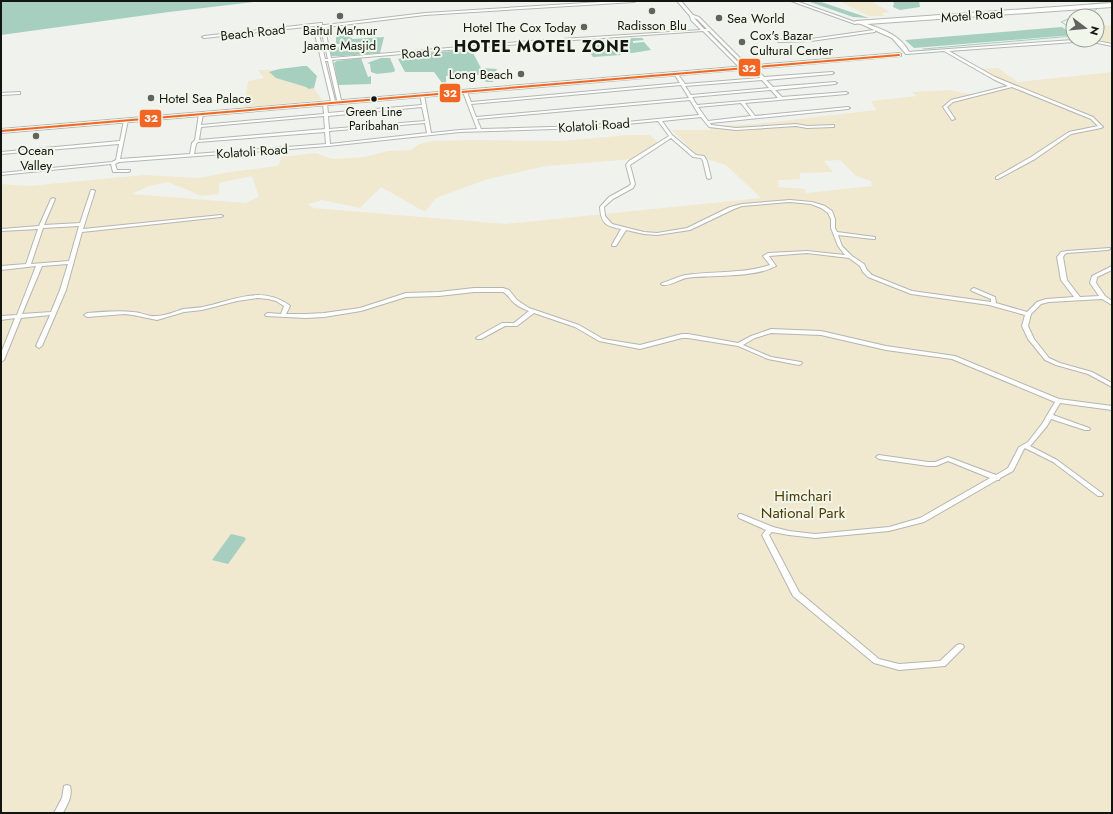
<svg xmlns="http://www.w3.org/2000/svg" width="1113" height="814" font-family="Jost,sans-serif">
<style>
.green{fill:#f1e8d0;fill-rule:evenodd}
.water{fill:#a6cfc0}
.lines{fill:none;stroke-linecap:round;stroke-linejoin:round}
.stream{stroke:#a6cfc0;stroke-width:1}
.minor-casing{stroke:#b4b6b2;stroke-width:2}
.highway-casing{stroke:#b4b6b2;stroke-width:2}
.minor{fill:#fdfdfc;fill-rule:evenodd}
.highway{fill:#fdfdfc;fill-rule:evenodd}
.bus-1-casing{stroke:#f0f6ea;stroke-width:4}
.bus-1{stroke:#f26522;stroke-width:2}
.poi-dot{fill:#60635e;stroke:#f0f6ea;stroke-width:1.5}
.bus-dot{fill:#131511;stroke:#f0f6ea;stroke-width:1.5}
.labels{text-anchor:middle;stroke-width:4;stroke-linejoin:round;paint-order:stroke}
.far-bus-label{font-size:12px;fill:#131511;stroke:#f0f6ea}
.far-street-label{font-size:13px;fill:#131511;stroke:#f0f6ea}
.far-poi-label{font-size:13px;fill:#131511;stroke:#f0f6ea;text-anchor:start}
.park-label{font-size:15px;fill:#503a00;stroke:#f0f6ea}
.far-district-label{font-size:16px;font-weight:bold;letter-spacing:1px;fill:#131511;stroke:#f0f6ea}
.line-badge{stroke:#f0f6ea;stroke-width:1.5}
.badge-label{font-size:11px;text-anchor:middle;font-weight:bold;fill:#fff}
</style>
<rect width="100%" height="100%" fill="#f0f3ed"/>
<path class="green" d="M839 1H871L890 12 882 13 885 16H869Z
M1112 25V43L1106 42 1097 37V26Z
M998 68 1018 82 1112 72V813H1V184L28 186 144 175 198 178 230 172 278 166 282 157 315 153 333 159 365 157 388 151 411 150 419 144 433 141 474 140 560 141 629 135H650L659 144 634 159 546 166 488 179 436 198 425 212 381 187 360 208 322 200 308 204 313 208 506 224 761 198 726 165 698 156 672 130H710V126L756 124 876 110 871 101 917 96 912 92 949 90 975 95 1017 87 978 69ZM840 160 856 176 871 181 872 186 806 193 805 189 779 187 778 180 800 179V173L833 172 824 161ZM252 176 259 197 245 203 132 194 149 186 168 182 202 196 219 194V183Z
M258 70H272L269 72 291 83 314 88 322 100 244 107 248 81 264 78Z"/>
<path class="water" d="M1 1H263L169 12 1 35Z
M807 1H818L869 18 853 17Z
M892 1H919L920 7 900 10 893 7 894 3Z
M1062 27 1073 35 914 48 905 40Z
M343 33 353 39 384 37 380 53 342 56H331V48L342 47V44H336V35Z
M631 38H642L644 40 633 41V43L644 42 651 50 632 53 623 52 624 50 621 43 630 41Z
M599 41H609L621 55 593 57 586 47Z
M466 50 472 51 481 68 497 69 495 73 491 74 488 80H491L494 82H486L480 75C473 74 458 73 453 76L452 75 446 76V83H442L434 72H405L398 59 413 54Z
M361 58 368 77 371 76V84L338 85 334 63 337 61Z
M381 58H390L395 70 394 72 377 74 371 72 370 64 367 63Z
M302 66H307L317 76 314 88 309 89 306 87 276 78 269 72C278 68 292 68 302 66Z
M231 534 244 537 246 539 228 564 212 560Z"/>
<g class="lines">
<path class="stream" d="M1078 16 1093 12 1097 9 1089 4 1112 2
M1073 17 1061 22 1073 29
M923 49 1073 36"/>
<defs>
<path id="minor" d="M618 1H636L634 2 425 15 326 27 325 29 331 58 531 41 701 30 691 20 690 16 677 1H681L693 15 699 17 748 66 745 67 709 31H707L741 65V67H739L703 31 531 43 332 60 341 100 339 101 337 100 328 61H325L335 101 333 102 331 101 314 30 315 26 204 38 202 37 204 36 321 23H322V25H325L425 13ZM694 18 697 19 707 29H704ZM319 26 323 27 321 29 328 59H325L318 30Z
M791 1H796L858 23 855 24Z
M874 30H875V32L811 41 779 42 777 41 779 40 811 39Z
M1073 40H1093L1112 44V46L1088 41 949 51 995 77 1093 117 1103 127 1101 128 1071 134 1035 159 998 179H996V177L1031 157 1069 132 1098 126 1091 119 1012 87 953 102 947 107 955 119 952 120 943 107 951 100 1008 86 993 79 944 51 907 54 905 53 907 52Z
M752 66H754L764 77 832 72 834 73 832 74 766 80 773 87 835 82 837 83 835 84 775 90 782 97 846 92 848 93 846 94 745 103 755 116 848 107 850 108 848 109 710 123 711 125 736 128 796 124 807 126 834 125V127H833L807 128 796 126 736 130 709 127 701 117 662 121 672 135 696 155 704 156 707 161 711 178 709 179 707 178 703 161 701 158 693 157 671 138 630 165 635 184 633 188 613 199 604 207 605 216 612 224 644 232 657 233 687 228 730 207 742 204 790 200 812 202 825 206 832 211 835 219V228L837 232 875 237V239H873L838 235 842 246 852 256 864 264 867 270 872 275 912 291 991 302V299L972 291 971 290 972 289 974 288 995 297 996 303 1027 312 1037 302 1046 299 1074 297 1061 280 1057 257 1061 252 1067 251 1110 248V249L1108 250 1067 253 1065 254 1063 257 1067 280 1080 297 1099 296 1090 283 1092 276 1112 266V270L1097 277 1096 283 1105 296 1112 301V305L1102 299 1049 302 1041 304 1031 314 1028 326 1034 339 1049 358 1060 363 1092 372 1112 383V387L1088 374 1056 365 1045 360 1028 339 1022 326 1025 315 989 305 911 294 868 277 863 272 860 266 849 258 807 253 769 256 776 266C756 278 710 275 686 278 678 280 671 286 662 285L661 284 662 283C670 281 678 276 686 275 714 271 743 274 770 265L763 256 768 253 807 251 845 255 838 246 831 228V219L828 213 821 208 811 204 790 202 742 206 734 209 690 230 657 235 644 234 626 230 616 246H612V245L621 229C606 226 601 224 600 207L609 197 629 186 631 184 626 165 629 161 669 136 658 121 585 128 460 132 328 146 119 162 115 164 117 170H130V171L128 172H113L111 164 1 175V173L112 162 116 160 119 144 1 154V152L120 141 124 120 126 119 128 120 120 159 190 154 192 143 195 140 199 114 201 113 203 114 201 125 324 114 323 104 325 103 327 104 328 113 422 105 420 95 422 94 424 95 431 133 460 130 477 129 463 92 464 91 467 92 471 102 680 83 674 74 676 73H677L685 84 760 78 752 68ZM762 80 769 88 691 95 685 86ZM681 85 689 98 476 117 471 104ZM771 90 778 98 697 105 692 97ZM690 100 699 115 585 126 481 129 477 119ZM741 103 751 116 708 121 698 107ZM422 107 425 121 329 129 328 116ZM324 116 325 129 199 140 201 127ZM425 123 427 133 330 144 329 131ZM325 132 326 144 194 154 196 144 198 142Z
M19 92H20V94L1 95V93Z
M91 190H93L95 191 83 229 221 215 223 216 221 217 82 232 66 290 42 346 39 348 36 346 50 315 21 318 4 360 1 362V353L15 318 1 320V316L17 315 36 266 1 270V266L26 264 38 229 1 231V229L39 226 51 199 53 198 55 199 44 225 80 223ZM79 226 69 261 31 264 43 228ZM68 264 60 290 51 312 22 314 42 266Z
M474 288H503L509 290 517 300 529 308 579 325 603 339 640 345 682 334H688L738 343 751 336 771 329 821 331 886 346 955 356 1059 399 1112 406V410L1060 403 1053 415 1089 428 1090 429 1089 430H1085L1051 419 1047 426 1032 444 1030 446 1057 460 1103 494 1102 496H1098L1053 462 1025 448 1024 449 1013 471 1000 478 999 480H997L924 522 889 531 815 538 789 535 772 532 769 535 799 592 879 659 899 664 940 661 957 645 960 644 963 645 964 647 945 666 899 670 874 663 793 596 762 535 766 530 739 518 738 516 739 514H741L773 527 789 531 815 534 889 527 920 518 990 478 948 461 936 466H928L879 459 876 457 877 456 879 455 928 462H935L948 457 996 475 1008 468 1019 447 1028 442 1042 424 1055 402 952 359 886 350 821 335 771 333 755 338 743 345 771 357 801 362 802 363 801 364 799 365 768 359 738 346 688 338H682L640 349 599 341 575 327 534 313 517 326H505L481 339H477L476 338 477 337 502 323H514L529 311C523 309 516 305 512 301 509 297 507 294 503 292H474L439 296 406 297 361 311 324 317 306 318 266 316 265 315 266 314 268 313 281 314 284 306 276 301 268 299 258 298 237 301 202 310 184 312 157 320 133 315 125 314 87 317 84 315 87 313C102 312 117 310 133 312 141 312 148 317 156 316 165 316 174 312 183 309 191 308 199 308 207 306 236 299 261 286 289 305L290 306 286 314H306L324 313 360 308 406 293 439 292Z
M67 785 70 786C73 796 67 805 63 813H54L62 798 64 786Z"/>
<path id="highway" d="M1112 3V7L867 24C884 30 900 35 909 52L906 54 892 38 861 24 853 23 856 21Z
M899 53 901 54V56L1 133V129Z"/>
</defs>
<use href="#minor" class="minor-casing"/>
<use href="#highway" class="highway-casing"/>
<use href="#minor" class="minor"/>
<use href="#highway" class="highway"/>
<defs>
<path id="bus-1" d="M1 131 899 55"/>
</defs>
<use href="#bus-1" class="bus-1-casing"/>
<use href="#bus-1" class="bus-1"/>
</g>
<g class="poi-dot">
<circle cx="652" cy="11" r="4"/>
<circle cx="340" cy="16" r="4"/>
<circle cx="719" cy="18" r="4"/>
<circle cx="584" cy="27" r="4"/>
<circle cx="742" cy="42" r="4"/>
<circle cx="521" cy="74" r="4"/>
<circle cx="151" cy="98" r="4"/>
<circle cx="36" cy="136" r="4"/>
</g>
<circle class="bus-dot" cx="374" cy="99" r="3.5"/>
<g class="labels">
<g class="far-bus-label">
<text x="374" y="116">Green Line<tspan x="374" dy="14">Paribahan</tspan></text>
</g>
<g class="far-street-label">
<text transform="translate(972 15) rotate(-4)" y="5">Motel Road</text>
<text transform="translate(253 32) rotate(-6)" y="5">Beach Road</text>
<text transform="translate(421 52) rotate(-5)" y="5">Road 2</text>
<text transform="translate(594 125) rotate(-4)" y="5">Kolatoli Road</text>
<text transform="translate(252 151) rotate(-4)" y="5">Kolatoli Road</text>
</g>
<g class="far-poi-label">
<text x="727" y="23">Sea World</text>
<text x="652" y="30" text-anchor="middle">Radisson Blu</text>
<text x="576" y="32" text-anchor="end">Hotel The Cox Today</text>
<text x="340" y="35" text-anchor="middle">Baitul Ma'mur<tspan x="340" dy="15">Jaame Masjid</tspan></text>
<text x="750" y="40">Cox's Bazar<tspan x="750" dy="15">Cultural Center</tspan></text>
<text x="513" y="79" text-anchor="end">Long Beach</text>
<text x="159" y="103">Hotel Sea Palace</text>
<text x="36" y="155" text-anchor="middle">Ocean<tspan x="36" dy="15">Valley</tspan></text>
</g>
<g class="park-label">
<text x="803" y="501">Himchari<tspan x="803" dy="17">National Park</tspan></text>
</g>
<g class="far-district-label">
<text x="542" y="52">HOTEL MOTEL ZONE</text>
</g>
</g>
<g class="line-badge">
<rect x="738" y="58" width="23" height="19" rx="4" fill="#f26522"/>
<rect x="439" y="83" width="22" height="20" rx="4" fill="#f26522"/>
<rect x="139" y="109" width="23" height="19" rx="4" fill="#f26522"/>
</g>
<g class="badge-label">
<text x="749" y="72">32</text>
<text x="450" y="97">32</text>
<text x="151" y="122">32</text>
</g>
<rect width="1113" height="814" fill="none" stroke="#131511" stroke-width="4"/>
<g transform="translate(1085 28) rotate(106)"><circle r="19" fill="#f0f6ea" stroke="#989c93"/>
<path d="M0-3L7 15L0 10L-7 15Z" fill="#60635e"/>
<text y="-6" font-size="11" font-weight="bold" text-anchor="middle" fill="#131511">N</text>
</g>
</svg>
